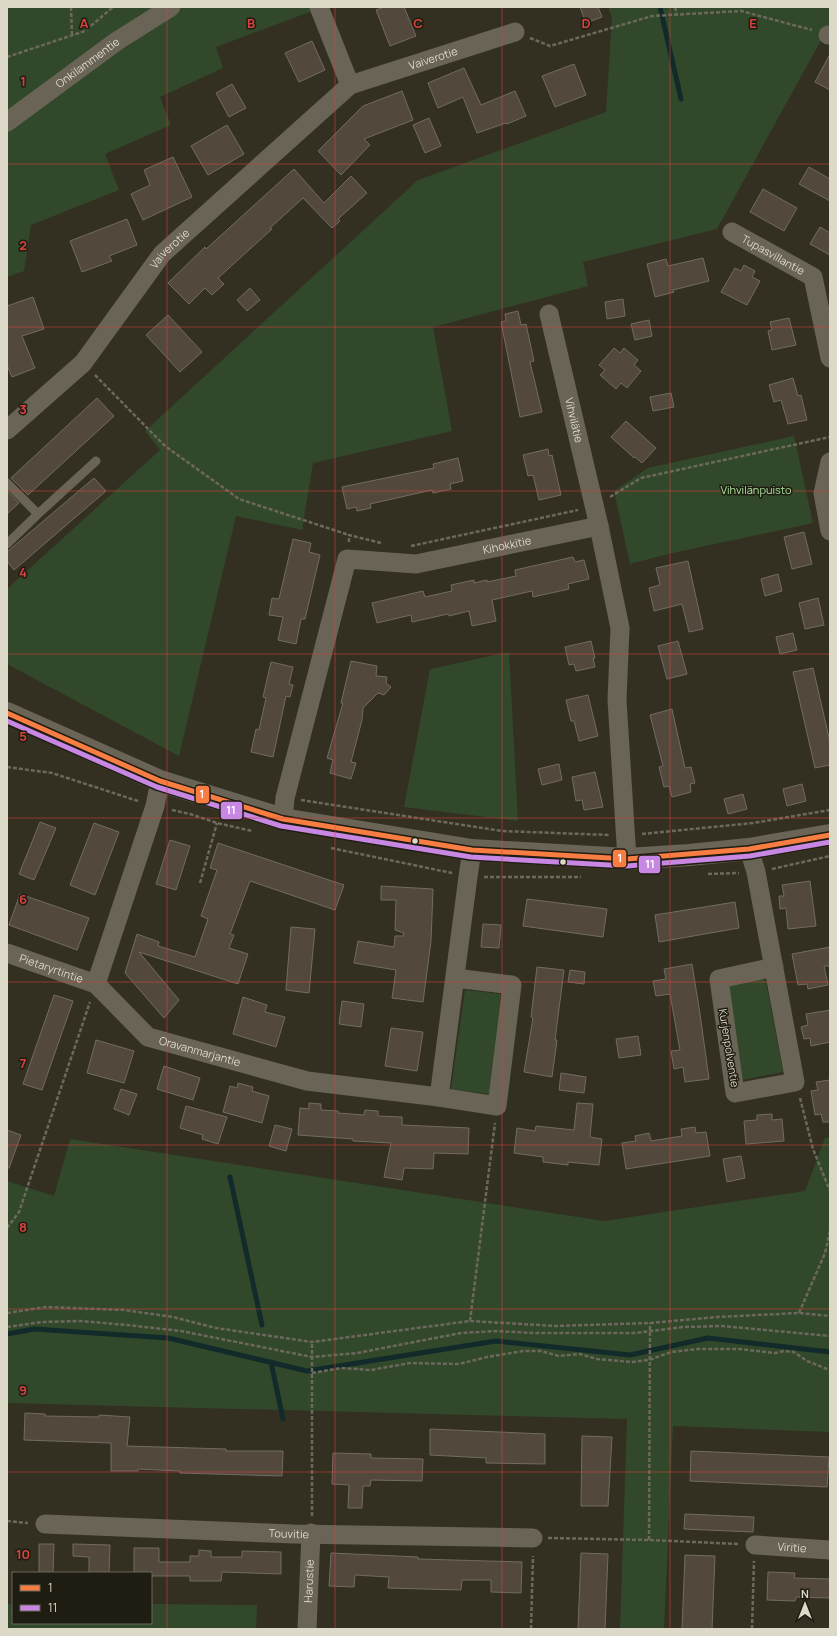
<svg xmlns="http://www.w3.org/2000/svg" width="837" height="1636" font-family="Manrope,sans-serif">
<style>
.green{fill:#31482a}
.lines{fill:none;stroke-linecap:round;stroke-linejoin:round}
.stream{stroke:#122b2a;stroke-width:5}
.building{fill:#53483c;stroke:#726b62}
.path{stroke:#6d685c;stroke-width:2.5;stroke-dasharray:4 2;stroke-linecap:butt}
.service{stroke:#696455;stroke-width:9}
.minor{stroke:#696455;stroke-width:19}
.tertiary{stroke:#696455;stroke-width:22}
.bus-1-casing{stroke:#1f1c11;stroke-width:8}
.bus-2-casing{stroke:#1f1c11;stroke-width:8}
.bus-1{stroke:#f77d43;stroke-width:5}
.bus-2{stroke:#c787e3;stroke-width:5}
.grid{fill:none;stroke:#d74340;stroke-width:1;stroke-opacity:0.55}
.bus-dot{fill:#dcd9c9;stroke:#1f1c11;stroke-width:1.5}
.labels{text-anchor:middle;stroke-width:3;stroke-linejoin:round;paint-order:stroke}
.street-label{font-size:11px;fill:#dcd9c9;stroke:#1f1c11}
.park-label{font-size:11px;fill:#ace7a0;stroke:#1f1c11}
.grid-label{font-size:13px;text-anchor:middle;font-weight:bold;fill:#d74340;stroke:#1f1c11;stroke-width:3;stroke-linejoin:round;paint-order:stroke}
.line-badge{stroke:#1f1c11;stroke-width:1.5}
.badge-label{font-size:11px;text-anchor:middle;font-weight:bold;fill:#fff}
</style>
<rect width="100%" height="100%" fill="#333022"/>
<path class="green" d="M7 7H323L216 47 223 68 160 97 171 125 105 154 119 190 31 225 24 271 7 277Z
M608 7H830V24L717 229 583 262 588 286 433 327 452 431 313 463 302 530 236 516 179 756 7 664V589L160 450 145 431 418 180 606 112 612 18Z
M794 436 813 523 668 554 630 564 614 491 648 468Z
M509 652 518 821 404 807 430 669Z
M765 978 783 1072 742 1080 728 985Z
M465 990 501 994 489 1094 451 1089Z
M830 1137V1432L673 1426 664 1629H620L627 1419 7 1403V1181L54 1196 70 1139 604 1221 805 1191 825 1138Z
M7 1604H13V1623H151V1604L257 1605 256 1629H7Z"/>
<g class="lines">
<path class="stream" d="M660 7 681 99
M230 1177 262 1325
M7 1334 34 1329 168 1338 307 1371 496 1341 630 1355 708 1338 830 1352
M271 1362 283 1419"/>
</g>
<path class="building" d="M384 7H404L416 36 390 46 376 10Z
M580 7H598L602 17 586 23Z
M312 41 325 70 299 82 285 53Z
M830 54V90L815 82Z
M574 64 586 95 555 107 542 76Z
M464 68 481 105 515 91 526 116 507 124 506 123 477 133 463 97 438 108 428 83Z
M232 84 246 108 229 117 216 93Z
M402 91 413 120 364 139 370 145 341 175 318 151 363 106Z
M429 118 441 146 425 153 413 125Z
M227 125 244 154 208 175 191 146Z
M173 157 192 197 143 220 131 194 150 185 144 170Z
M809 167 830 179V201L799 184Z
M294 169 324 203 351 176 367 193 338 219 340 221 332 228 303 198 270 228 272 229 218 278 224 284 212 295 205 288 189 304 168 283 205 247 206 249Z
M763 189 797 208 784 231 750 212Z
M127 219 137 245 109 256 112 261 82 272 70 241Z
M820 227 830 233V255L810 244Z
M703 258 709 281 673 290 674 292 655 297 647 264 666 259 668 266Z
M744 265 755 271 752 277 760 281 747 305 721 292 735 268 741 271Z
M250 288 260 300 247 311 237 300Z
M33 297 44 329 22 336 35 368 12 377 7 365V306Z
M623 299 625 316 607 319 605 302Z
M518 311 521 325 526 324 534 361 530 362 542 412 520 417 501 322 506 321 505 314Z
M168 315 202 352 180 372 146 335Z
M789 318 796 345 772 350 768 331 772 330 770 322Z
M649 320 652 336 635 340 631 324Z
M614 348 620 353 624 348 638 360 634 365 641 371 627 388 621 383 616 389 600 375 605 370 599 365Z
M793 378 798 396 801 395 807 420 788 424 781 400 774 402 769 385Z
M671 393 674 407 653 411 650 397Z
M97 398 114 416 28 495 11 478Z
M626 421 656 448 642 463 635 457 634 458 611 437Z
M548 449 549 456 552 455 561 495 539 500 533 475 528 476 523 455Z
M458 458 463 481 450 484 451 489 433 493 432 490 370 504 371 508 357 511 356 507 347 509 342 487 434 468 433 464Z
M94 478 106 491 14 570 7 561V552Z
M7 491 19 503 7 514Z
M804 532 812 564 792 569 784 537Z
M293 539 311 543 309 552 320 555 305 619H301L296 644 278 640 283 617 269 615 272 598 279 599Z
M573 557 575 562 584 560 589 579 568 584 569 589 533 597 532 591 492 600 496 621 472 626 469 611 449 616 448 614 412 622 411 615 377 623 372 603 423 591 425 597 452 591 451 585 474 580V583L487 580V582L516 576 515 570Z
M688 561 703 629 689 632 682 604 654 611 649 588 660 585 656 568Z
M778 574 782 591 765 596 761 579Z
M818 598 824 625 805 629 799 603Z
M793 633 797 650 780 654 776 637Z
M591 641 595 658H593L595 667 576 671 574 664 569 665 565 647Z
M678 641 687 674 667 679 658 646Z
M351 661 377 666 376 676 387 677 386 683 391 687 384 695 378 693 363 708 362 720 351 762 356 763 351 779 330 773 333 760 327 758 343 703H341Z
M271 662 293 667 289 684 293 685 290 697 286 696 273 757 251 752 256 729 259 730 266 698 263 697Z
M813 668 830 742V765L815 768 793 672Z
M588 695 598 736 579 741 574 721H571L566 700Z
M672 709 685 768 691 767 695 783 690 784 691 792 672 797 669 786 664 787 659 767 663 766 650 715Z
M559 764 562 780 542 785 538 769Z
M595 772 603 807 584 810 582 800 576 801 572 777Z
M802 784 806 801 787 806 783 789Z
M743 794 747 809 728 814 724 799Z
M40 822 56 828 34 880 19 874Z
M94 823 119 832 95 895 70 885Z
M170 840 190 846 176 890 156 884Z
M218 843 344 885 335 910 250 881 230 934 234 935 229 948 248 954 238 984 139 952 179 1000 164 1018 125 973 137 934 159 942 158 946 195 957 208 919 201 916 217 870 210 868Z
M810 881 816 926 788 929 786 908 780 909 779 896H784L782 885Z
M381 886 433 889 431 941 423 1002 392 998 396 970 354 963 358 941 394 947 395 936H403L404 933 395 930 396 900H381Z
M20 894 89 918 77 950 9 925Z
M527 899 607 909 603 937 523 926Z
M735 902 739 928 659 942 655 915Z
M483 924 501 925 499 948 481 947Z
M291 927 315 929 309 993 286 990Z
M830 947V966H824L828 985 808 989 807 984 798 985 792 954Z
M692 964 700 1014 709 1079 685 1082 683 1067 674 1069 671 1051 680 1050 670 994 656 996 653 981 666 979 664 969Z
M537 967 564 970 555 1040H557L552 1077 524 1072 533 1018 531 1017Z
M570 970 585 972 584 984 568 982Z
M54 995 73 1001 42 1090 23 1084Z
M243 997 267 1005 265 1012 285 1017 276 1047 233 1034Z
M342 1001 364 1004 361 1027 339 1024Z
M830 1010V1042L811 1046 810 1038 804 1039 801 1027 808 1025 806 1014Z
M391 1028 423 1032 417 1071 385 1066Z
M638 1036 641 1055 619 1058 616 1039Z
M96 1040 134 1051 124 1083 87 1073Z
M164 1066 200 1078 193 1100 157 1089Z
M561 1073 586 1077 584 1093 559 1090Z
M830 1080V1122H823L821 1114 815 1115 811 1091 818 1090 816 1082Z
M238 1083 253 1087 252 1091 269 1096 262 1123 223 1112 230 1086 237 1088Z
M121 1089 137 1094 129 1115 114 1109Z
M309 1103 321 1104V1110L338 1111V1113L364 1115 365 1110 378 1111V1116L402 1117V1125L469 1128 468 1154 434 1153 433 1169 404 1168 402 1180 384 1177 391 1143 353 1141V1139L298 1135 300 1108 309 1109Z
M577 1103 593 1104 590 1137 602 1139 599 1165 568 1162V1165L543 1162V1157L514 1153 517 1128 535 1131 536 1126 574 1130Z
M186 1106 227 1117 218 1144 202 1139 203 1135 180 1128Z
M772 1114V1120L782 1119 784 1141 746 1144 744 1121 757 1120V1115Z
M275 1125 292 1129 286 1151 269 1146Z
M695 1127 696 1133 706 1132 710 1156 626 1169 622 1143 636 1141 635 1136 649 1133 651 1141 682 1136 681 1129Z
M7 1130 21 1135 9 1168H7Z
M741 1156 745 1178 727 1182 723 1159Z
M25 1413 45 1414V1416L99 1417V1415L130 1417 127 1446 226 1449V1451H283L282 1476 180 1473V1471L138 1469V1471H111V1443L24 1440Z
M430 1429 545 1434V1464L486 1463V1458L430 1455Z
M582 1436 612 1437 608 1506H581Z
M691 1451 829 1457 827 1487 690 1481Z
M333 1453 371 1454V1458L423 1459 422 1481 371 1480 370 1486H363L362 1508H348L349 1485 332 1484Z
M685 1514 754 1517 753 1532 684 1529Z
M39 1544H54L53 1573H39Z
M73 1544 110 1545 109 1573H89V1557L73 1556Z
M134 1548H159V1562H190V1556H199V1550L211 1551V1557H242V1551L281 1552V1574L222 1572 221 1581H190V1576H151V1573H134Z
M331 1553 418 1557V1559L522 1562 521 1593 491 1592V1580H462L461 1590 388 1588 389 1577 355 1575 354 1587 329 1586Z
M581 1553 608 1554 605 1629H578Z
M685 1555 715 1556 712 1629H682Z
M768 1572 795 1573 794 1578 830 1579V1598L796 1597 795 1601 767 1600Z"/>
<g class="lines">
<path class="path" d="M71 7 72 35
M675 7 677 14
M530 38 550 46 652 16 741 11 812 30
M7 57 85 31 113 7
M95 375 165 446 239 499 349 535
M610 497 641 478 830 437
M349 542V535L381 543
M411 546 578 510
M7 767 52 773 138 801
M301 800 502 831 609 835
M172 810 190 814 217 823 252 831
M642 834 753 823 830 810
M331 848 452 873
M772 869 830 856
M708 874 739 873
M484 877H581
M200 883 217 823
M800 1098 813 1149 830 1191
M7 1228 19 1212 90 1002
M7 1313 46 1307 124 1310 173 1317 216 1328 312 1342 470 1321 556 1326 650 1323 717 1317 799 1313 830 1316
M799 1313 825 1253 830 1231
M470 1321 495 1123
M7 1327 42 1322 81 1321 127 1325 181 1331 312 1357 357 1353 461 1333 497 1331 534 1333H636L683 1327 722 1326 830 1336
M312 1373 341 1368 371 1370 410 1363 459 1364 487 1357 523 1351H541L559 1356 580 1354 597 1359 631 1362 649 1360 671 1352 698 1349H739L775 1353 784 1351 794 1352 807 1361 827 1369H830
M312 1516V1342
M7 1521 28 1523
M548 1538 649 1540 739 1544
M649 1540 650 1323
M531 1629 533 1556
M752 1629 754 1561"/>
<path class="service" d="M7 483 38 514 96 461
M7 544 38 514"/>
<g class="minor">
<path d="M319 7 350 85"/>
<path d="M828 35H830"/>
<path id="s1" d="M7 122 117 41 171 7"/>
<path id="s2" d="M732 232 813 277 830 358"/>
<path id="s3" d="M549 314 599 526 620 628 617 700 627 859"/>
<path id="s4" d="M7 430 83 363 162 254 350 85 515 32"/>
<path d="M830 462 823 493 830 531"/>
<path id="s5" d="M160 781 155 806 96 984 148 1037 307 1081 439 1097"/>
<path id="s6" d="M283 819 285 798 347 559 416 564 599 526"/>
<path d="M749 849 756 872 795 1082 735 1093 719 979 774 967"/>
<path id="s7" d="M7 953 96 984"/>
<path d="M455 978 512 985 497 1106 439 1097 468 877 472 850"/>
<path id="s8" d="M45 1524 294 1534 533 1538"/>
<path id="s9" d="M755 1545 830 1550"/>
<path id="s10" d="M307 1629 311 1533"/>
</g>
<path class="tertiary" d="M7 713 160 781 283 819 472 850 627 859 689 855 749 849 830 835"/>
<defs>
<path id="bus-1" d="M7 713 160 781 283 819 472 850 627 859 749 849 830 835"/>
<path id="bus-2" d="M7 721 157 787 281 826 471 857 627 866 750 856 830 842"/>
</defs>
<use href="#bus-1" class="bus-1-casing"/>
<use href="#bus-2" class="bus-2-casing"/>
<use href="#bus-1" class="bus-1"/>
<use href="#bus-2" class="bus-2"/>
</g>
<path class="grid" d="M167 7V1629M335 7V1629M502 7V1629M670 7V1629M7 164H830M7 327H830M7 491H830M7 654H830M7 818H830M7 982H830M7 1145H830M7 1309H830M7 1472H830"/>
<g class="bus-dot">
<circle cx="415" cy="841" r="3.5"/>
<circle cx="563" cy="862" r="3.5"/>
</g>
<g class="labels">
<g class="street-label">
<text dy="4" stroke="none"><textPath href="#s4" startOffset="576">Vaiverotie</textPath></text>
<text dy="4" stroke="none"><textPath href="#s1" startOffset="100">Onkilammentie</textPath></text>
<text dy="4" stroke="none"><textPath href="#s4" startOffset="245">Vaiverotie</textPath></text>
<text dy="4" stroke="none"><textPath href="#s2" startOffset="47">Tupasvillantie</textPath></text>
<text dy="4" stroke="none"><textPath href="#s3" startOffset="109">Vihvilätie</textPath></text>
<text dy="4" stroke="none"><textPath href="#s6" startOffset="430">Kihokkitie</textPath></text>
<text dy="4" stroke="none"><textPath href="#s7" startOffset="47">Pietaryrtintie</textPath></text>
<text transform="translate(729 1048) rotate(81)" y="4">Kurjenpolventie</text>
<text dy="4" stroke="none"><textPath href="#s5" startOffset="341">Oravanmarjantie</textPath></text>
<text dy="4" stroke="none"><textPath href="#s8" startOffset="244">Touvitie</textPath></text>
<text dy="4" stroke="none"><textPath href="#s9" startOffset="37">Viritie</textPath></text>
<text dy="4" stroke="none"><textPath href="#s10" startOffset="48">Harustie</textPath></text>
</g>
<g class="park-label">
<text x="756" y="494">Vihvilänpuisto</text>
</g>
</g>
<g class="grid-label">
<text x="84" y="28">A</text>
<text x="251" y="28">B</text>
<text x="418" y="28">C</text>
<text x="586" y="28">D</text>
<text x="753" y="28">E</text>
<text x="23" y="86">1</text>
<text x="23" y="250">2</text>
<text x="23" y="414">3</text>
<text x="23" y="577">4</text>
<text x="23" y="741">5</text>
<text x="23" y="904">6</text>
<text x="23" y="1068">7</text>
<text x="23" y="1232">8</text>
<text x="23" y="1395">9</text>
<text x="23" y="1559">10</text>
</g>
<g class="line-badge">
<rect x="195" y="785" width="15" height="19" rx="4" fill="#f77d43"/>
<rect x="220" y="801" width="23" height="19" rx="4" fill="#c787e3"/>
<rect x="612" y="849" width="15" height="19" rx="4" fill="#f77d43"/>
<rect x="638" y="855" width="23" height="19" rx="4" fill="#c787e3"/>
</g>
<g class="badge-label">
<text x="202" y="798">1</text>
<text x="231" y="814">11</text>
<text x="620" y="862">1</text>
<text x="650" y="868">11</text>
</g>
<rect width="837" height="1636" fill="none" stroke="#dcd9c9" stroke-width="16"/>
<rect x="12" y="1572" width="140" height="52" fill="#1f1c11" stroke="#6b685b"/>
<rect x="20" y="1585" width="20" height="6" fill="#f77d43" stroke="#6b685b"/>
<text x="48" y="1592" font-size="12" fill="#dcd9c9">1</text>
<rect x="20" y="1605" width="20" height="6" fill="#c787e3" stroke="#6b685b"/>
<text x="48" y="1612" font-size="12" fill="#dcd9c9">11</text>
<g transform="translate(805 1604)" stroke="#1f1c11" stroke-width="3" paint-order="stroke">
<path d="M0-3L7 15L0 10L-7 15Z" fill="#dcd9c9"/>
<text y="-6" font-size="11" font-weight="bold" text-anchor="middle" fill="#dcd9c9">N</text>
</g>
</svg>
